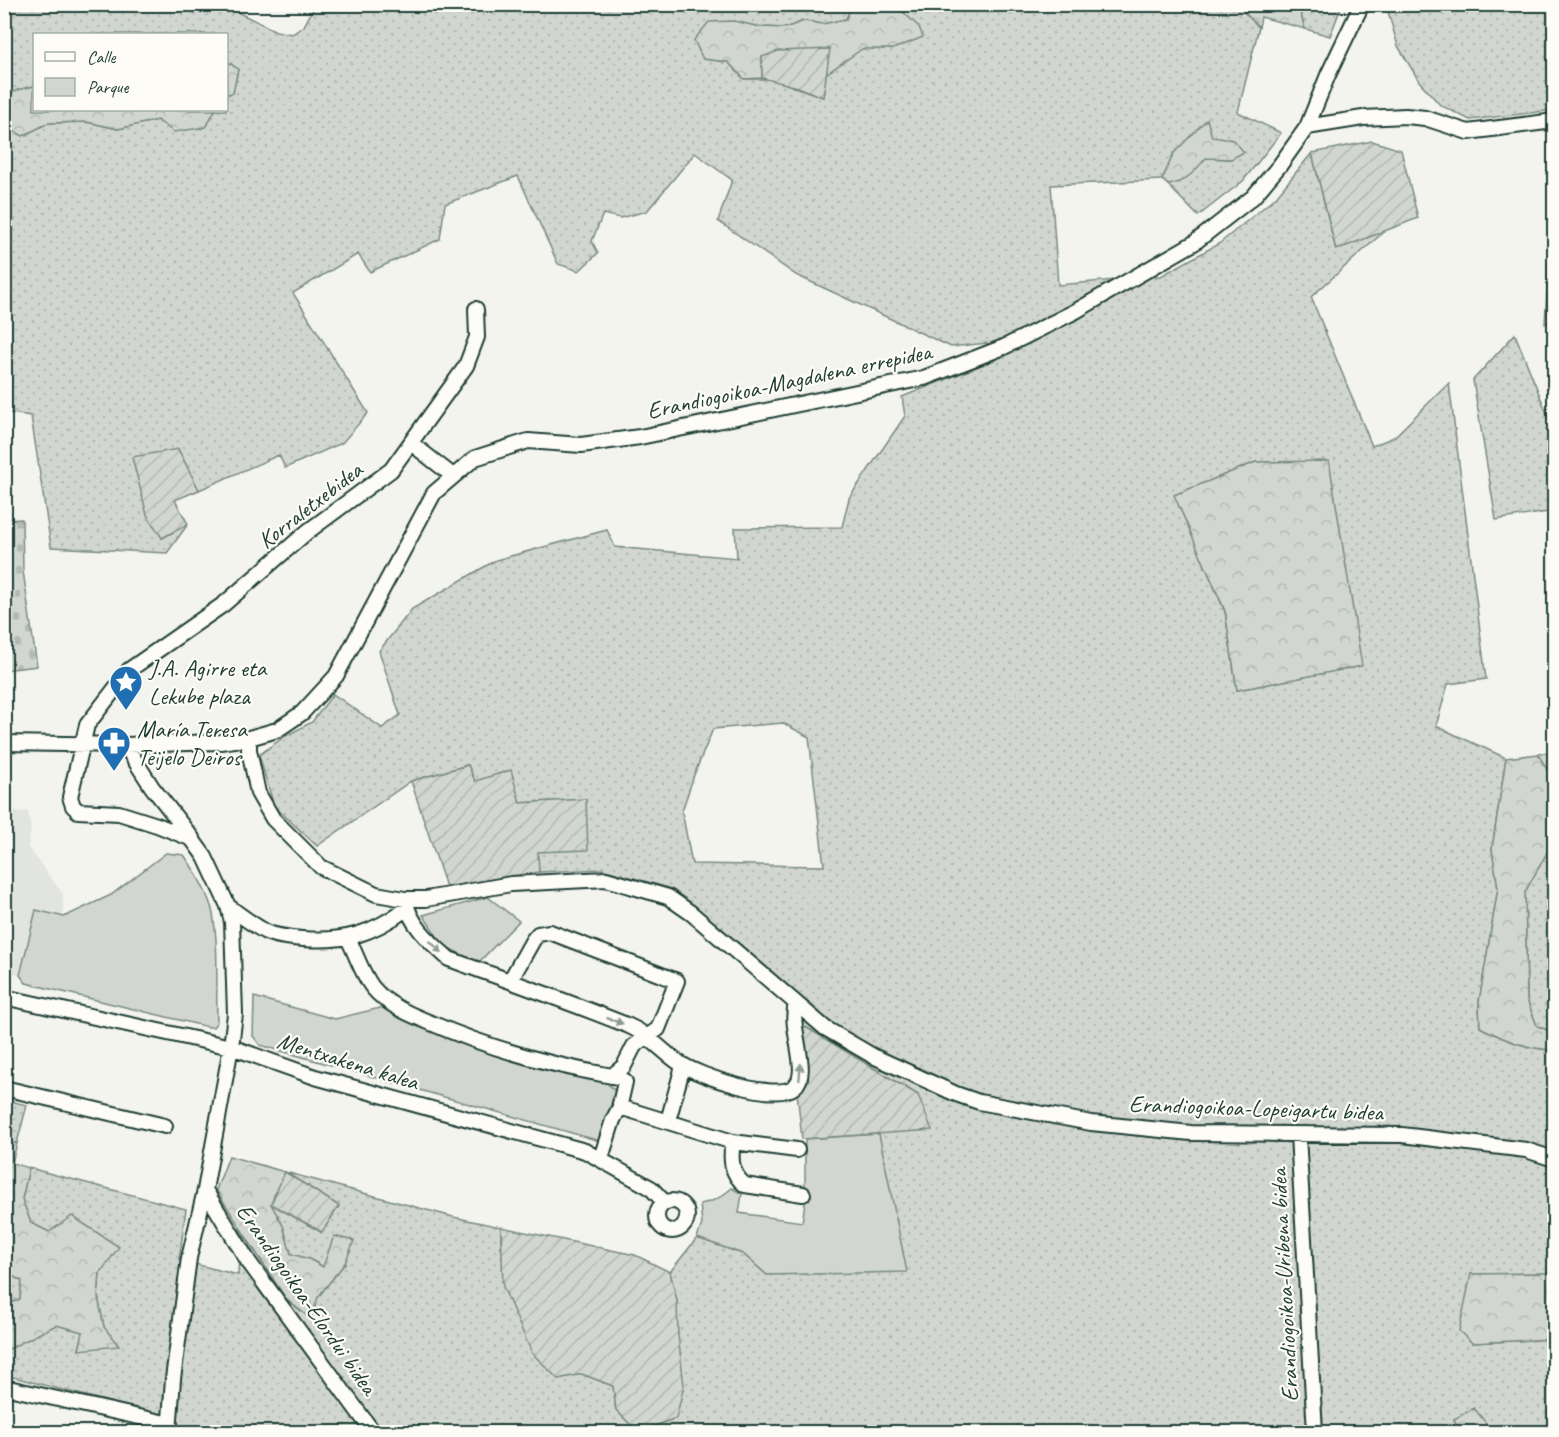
<svg xmlns="http://www.w3.org/2000/svg" width="1559" height="1437" font-family="Caveat,sans-serif">
<style>
.built{fill:#e2e5df}
.grass{fill:url(#grass-dots);stroke:#788a82;stroke-width:1.5;fill-rule:evenodd}
.forest{fill:url(#forest-crowns);stroke:#788a82;stroke-width:1.5}
.cemetery{fill:url(#cemetery-stones);stroke:#788a82;stroke-width:1.5}
.park{fill:#d1d6d1;stroke:#788a82;stroke-width:1.5}
.garden{fill:url(#garden-furrows);stroke:#788a82;stroke-width:1.5}
.lines{fill:none;stroke-linecap:round;stroke-linejoin:round}
.minor-casing{stroke:#1f3d34;stroke-width:18}
.minor{stroke:#fdfcf7;stroke-width:14}
.oneway{fill:#8e9c96}
.labels{text-anchor:middle;stroke-width:4.5;stroke-linejoin:round;paint-order:stroke}
.street-label{font-size:24px;fill:#1f3d34;stroke:#fdfcf7}
.poi-label{font-size:24px;fill:#1f3d34;stroke:#fdfcf7;text-anchor:start}
</style>
<defs>
<pattern id="grass-dots" width="8" height="8" patternUnits="userSpaceOnUse" patternTransform="scale(1.5)"><rect width="8" height="8" fill="#d1d6d1"/><path d="M2 2h.1M6 6h.1" fill="none" stroke="#b3b9b4" stroke-width="1.8" stroke-linecap="round"/></pattern>
<pattern id="forest-crowns" width="20" height="18" patternUnits="userSpaceOnUse" patternTransform="scale(1.5)"><rect width="20" height="18" fill="#d1d6d1"/><path d="M2 6a3 3 0 1 1 6 0M12 15a3 3 0 1 1 6 0" fill="none" stroke="#b3b9b4"/></pattern>
<pattern id="cemetery-stones" width="16" height="16" patternUnits="userSpaceOnUse" patternTransform="scale(1.5)"><rect width="16" height="16" fill="#d1d6d1"/><path d="M2 7V4a2 2 0 0 1 4 0v3zM10 15v-3a2 2 0 0 1 4 0v3z" fill="#b3b9b4"/></pattern>
<pattern id="garden-furrows" width="10" height="10" patternUnits="userSpaceOnUse" patternTransform="scale(1.5)"><rect width="10" height="10" fill="#d1d6d1"/><path d="M-1 1l2-2M0 10L10 0M9 11l2-2" fill="none" stroke="#b3b9b4"/></pattern>
</defs>
<rect width="100%" height="100%" fill="#f4f4ef"/>
<filter id="ink" filterUnits="userSpaceOnUse"><feTurbulence type="fractalNoise" baseFrequency=".0167" numOctaves="2"/><feDisplacementMap in="SourceGraphic" scale="12" xChannelSelector="R" yChannelSelector="G"/><feConvolveMatrix kernelMatrix="1 2 1 2 8 2 1 2 1" color-interpolation-filters="sRGB"/></filter>
<g filter="url(#ink)">
<path class="built" d="M28 811 31 829 28 847 63 894V917L36 911 20 975 5 971V813Z"/>
<path class="grass" d="M179 4 194 13 199 5H223L276 31 292 34 304 26 315 5H852L846 19 823 24 804 21 785 28 760 27 734 21 703 59 728 62 744 79H772L823 97 826 74 862 48 893 49 918 27 901 10V5H1245L1244 12 1259 27 1238 112 1281 133 1243 181 1198 216 1168 185C1185 182 1195 171 1205 158L1231 159 1233 140 1212 137 1174 153 1162 180 1051 185 1058 285 1161 276 1220 243 1275 198 1312 153 1336 250 1386 230 1311 297 1372 446 1394 437 1449 383 1486 679 1448 684 1436 726 1506 758 1492 849 1498 888 1479 1002 1480 1027C1505 1040 1526 1049 1554 1050V1259L1552 1260 1550 1273 1471 1274 1472 1343 1554 1339V1432H1481L1486 1423 1454 1419 1459 1432H640L676 1418 677 1301 670 1272 697 1238 743 1254 767 1275 878 1135 918 1095 789 1017 786 986 711 922 665 887 602 869 539 872 537 852 586 799 520 803 474 781 468 765 411 781 317 846 274 806 259 755 284 737 312 722 333 694 382 728 400 715 379 651 412 609 496 560 607 530 615 547 737 558 735 528 842 527 849 498 905 416 902 397 997 359 987 343 951 347 796 275 718 221 732 180 695 153 647 211 620 218 603 214 592 241 598 253 579 271 558 264 518 176 445 204 440 239 370 272 358 254 293 293 368 413 342 443 285 468 279 455 199 490 178 449 162 538 188 524 167 553 51 547 31 416 10 413 5 416V126L23 136 48 123 87 122 118 129 157 120 206 127 215 110H226L227 94 233 93 238 69 227 61 226 34H34V86L18 90 5 96V5ZM1256 462H1329L1361 666 1237 690 1225 612 1175 495ZM783 723 809 737 824 866 692 864 682 811 694 775 713 729Z
M1298 5H1342L1330 36 1305 29Z
M1386 5H1554V110L1470 120 1440 105 1419 81 1398 46Z
M1515 334 1554 431V511L1496 520 1473 380Z
M1554 751V782L1538 754Z
M1554 824V1033L1537 1026 1527 1000 1525 892 1549 849Z
M5 1100 27 1105 17 1143 5 1145Z
M29 1168 186 1209 179 1260 238 1275 240 1229 286 1299 318 1297 345 1263 324 1267 309 1259 291 1254 283 1226 271 1204 321 1232 339 1206 285 1172 453 1217 501 1227V1248L558 1379 582 1374 613 1386 616 1410 638 1432H155L160 1415 5 1375 4 1351 56 1325 84 1332 79 1349 104 1327 98 1297 100 1273 49 1232 31 1223 22 1199Z
M4 1272 22 1281 20 1300 5 1306Z"/>
<path class="forest" d="M852 4 901 5V10L919 27 923 37 893 49H862L826 74 829 49 762 57V78L744 79 728 62 703 59 694 40 709 22 734 21 760 27 785 28 804 21 823 24 846 19Z
M1245 5H1298L1305 29 1261 17 1259 27 1244 12Z
M226 61 238 69 233 93 227 94Z
M34 86V110H215L206 127 174 132 157 120 118 129 87 122 48 123 23 136 5 126V96L18 90Z
M1207 119 1212 137 1233 140 1244 152 1231 159 1206 158C1195 171 1185 183 1168 185L1162 180 1174 153Z
M1329 461 1362 666 1237 690 1225 611 1174 495 1256 462Z
M1538 754 1554 782V824L1549 849 1525 892 1527 1000 1537 1026 1554 1033V1050C1526 1049 1505 1040 1480 1027L1479 1002 1498 888 1492 849 1506 758Z
M17 1143 12 1163 29 1168 22 1199 31 1223 49 1232 72 1216 119 1247 100 1273 98 1297 104 1327 119 1346 79 1350 83 1332 56 1325 5 1351V1306L20 1299 22 1281 4 1272 5 1145Z
M229 1156 285 1172 271 1204 283 1226 291 1254 309 1259 323 1267 334 1236 354 1241 345 1263 318 1297 311 1319 286 1299 216 1190Z
M1554 1259V1339L1472 1343 1459 1331 1471 1274 1550 1273 1552 1260Z
M1474 1408 1486 1423 1481 1432H1459L1454 1419Z"/>
<path class="cemetery" d="M22 519 23 571 37 666 5 670V520Z"/>
<path class="park" d="M166 853 184 855C194 869 210 897 213 914 219 949 216 987 217 1022L213 1027H208L26 983 20 975 36 910 64 917 111 895Z
M488 897 519 921 478 963 443 945 423 915Z
M254 997 335 1019 384 1007 434 1031 492 1054 542 1069 607 1083 615 1091 600 1141 260 1045 253 1036Z
M879 1134 907 1272 767 1275 743 1254 697 1238 702 1224 700 1204C714 1202 721 1197 732 1188L742 1194 739 1213 802 1222 805 1203V1139Z"/>
<path class="garden" d="M830 49 823 97 798 87 762 78V57L778 51Z
M1372 141 1401 150 1418 218 1336 250 1312 153Z
M1554 253V321L1545 324 1549 255Z
M178 449 199 490 175 500 188 524 162 538 147 515 132 457Z
M468 765 475 781 511 770 520 803 586 799 588 850 538 852 539 872 446 887 411 781Z
M789 1017 918 1095 932 1130 802 1139Z
M285 1172 339 1206 322 1232 271 1204Z
M501 1227 635 1255 670 1272 677 1301 678 1335 684 1386 676 1418 638 1432 616 1410 613 1386 582 1374 558 1379 532 1353 503 1287Z"/>
<g class="lines">
<defs>
<path id="minor" d="M1307 127 1363 118 1406 116 1425 118 1468 132 1554 121
M411 443 453 476
M249 738V750L258 793 273 819 321 867 376 894 405 899H426L511 884 606 879 668 897 691 913 825 1028 873 1056 956 1094 979 1102 1091 1123 1191 1133 1402 1135 1526 1150 1554 1159
M4 743 125 745 220 742 249 738 277 730 302 713 336 676 434 493 475 458 528 441 581 445 640 437 924 378 1004 347 1076 311 1194 243 1253 197 1280 165 1307 127 1328 75 1362 4
M125 745 152 787 192 838
M405 899C409 924 431 943 449 959 509 981 570 1002 629 1026 649 1034 663 1053 681 1064 700 1076 775 1102 794 1087 812 1074 788 1028 796 1004
M228 906C240 915 253 925 266 932 277 937 291 938 303 939 345 942 372 934 406 909
M348 938C356 954 362 974 373 988 387 1005 411 1015 431 1023 489 1048 550 1065 612 1076L624 1066 634 1046 658 1029 677 981 550 932 538 934 533 940 510 981
M4 997 231 1047 315 1077 585 1151 651 1188 665 1203
M612 1076 621 1078 625 1082 620 1104 623 1108 733 1142 797 1150
M4 1088 165 1126
M668 1121 683 1066
M1298 1135 1315 1432
M733 1142C730 1159 731 1174 745 1185L803 1194
M601 1158 613 1120 621 1105
M205 1190 248 1261 373 1432
M657 1216a15 15 0 1 1 30 0a15 15 0 1 1-30 0Z
M4 1387 170 1424
M169 1432 173 1379 189 1258 205 1190 231 1047 235 1014 232 922 228 906 205 857 192 839 157 825 119 813 78 811 73 806 70 797 87 725 121 681 129 670 224 604 307 532 391 470 466 366 477 337 476 309"/>
</defs>
<use href="#minor" class="minor-casing"/>
<use href="#minor" class="minor"/>
</g>
<defs><path id="oneway-solid" d="M-6-.8H1V-3.2L6.5 0L1 3.2V.8H-6Z" transform="scale(1.5)"/></defs>
<g class="oneway">
<use href="#oneway-solid" transform="translate(436 947) rotate(44)"/>
<use href="#oneway-solid" transform="translate(615 1021) rotate(20)"/>
<use href="#oneway-solid" transform="translate(800 1072) rotate(-85)"/>
</g>
</g>
<defs>
<symbol id="sight-pin" viewBox="-11 -11 22 30"><path d="M0 17L-7.5 6A9.5 9.5 0 1 1 7.5 6Z" fill="#1f6fb2" stroke="#fdfcf7"/><path d="M0-6L1.8-2.2L6-1.7L2.9 1.2L3.7 5.4L0 3.3L-3.7 5.4L-2.9 1.2L-6-1.7L-1.8-2.2Z" fill="#fff"/></symbol>
<symbol id="pharmacy-pin" viewBox="-11 -11 22 30"><path d="M0 17L-7.5 6A9.5 9.5 0 1 1 7.5 6Z" fill="#1f6fb2" stroke="#fdfcf7"/><path d="M-2-6h4v4h4v4h-4v4h-4v-4h-4v-4h4Z" fill="#fff"/></symbol>
</defs>
<g fill-rule="evenodd">
<use href="#sight-pin" x="107" y="663" width="38" height="52"/>
<use href="#pharmacy-pin" x="95" y="724" width="38" height="52"/>
</g>
<g class="labels">
<g class="street-label">
<text transform="translate(789 381) rotate(-12)" y="8">Erandiogoikoa-Magdalena errepidea</text>
<text transform="translate(310 505) rotate(-38)" y="8">Korraletxebidea</text>
<text transform="translate(348 1061) rotate(17)" y="8">Mentxakena kalea</text>
<text transform="translate(1256 1108) rotate(2)" y="8">Erandiogoikoa-Lopeigartu bidea</text>
<text transform="translate(1284 1285) rotate(-93)" y="8">Erandiogoikoa-Uribena bidea</text>
<text transform="translate(307 1299) rotate(55)" y="8">Erandiogoikoa-Elordui bidea</text>
</g>
<g class="poi-label">
<text x="149" y="676">J.A. Agirre eta<tspan x="149" dy="28">Lekube plaza</tspan></text>
<text x="137" y="737">María Teresa<tspan x="137" dy="28">Teijelo Deiros</tspan></text>
</g>
</g>
<rect width="1559" height="1437" fill="none" stroke="#fdfcf7" stroke-width="24"/>
<rect x="12" y="12" width="1535" height="1413" fill="none" stroke="#1f3d34" stroke-width="2" filter="url(#ink)"/>
<rect x="33" y="33" width="195" height="78" fill="#fdfcf7" stroke="#a4b0a9" stroke-width="1.5"/>
<rect x="45" y="52" width="30" height="9" fill="#fdfcf7" stroke="#a4b0a9" stroke-width="1.5"/>
<text x="87" y="63" font-size="18" fill="#1f3d34">Calle</text>
<rect x="45" y="78" width="30" height="18" fill="#d1d6d1" stroke="#a4b0a9" stroke-width="1.5"/>
<text x="87" y="93" font-size="18" fill="#1f3d34">Parque</text>
</svg>
